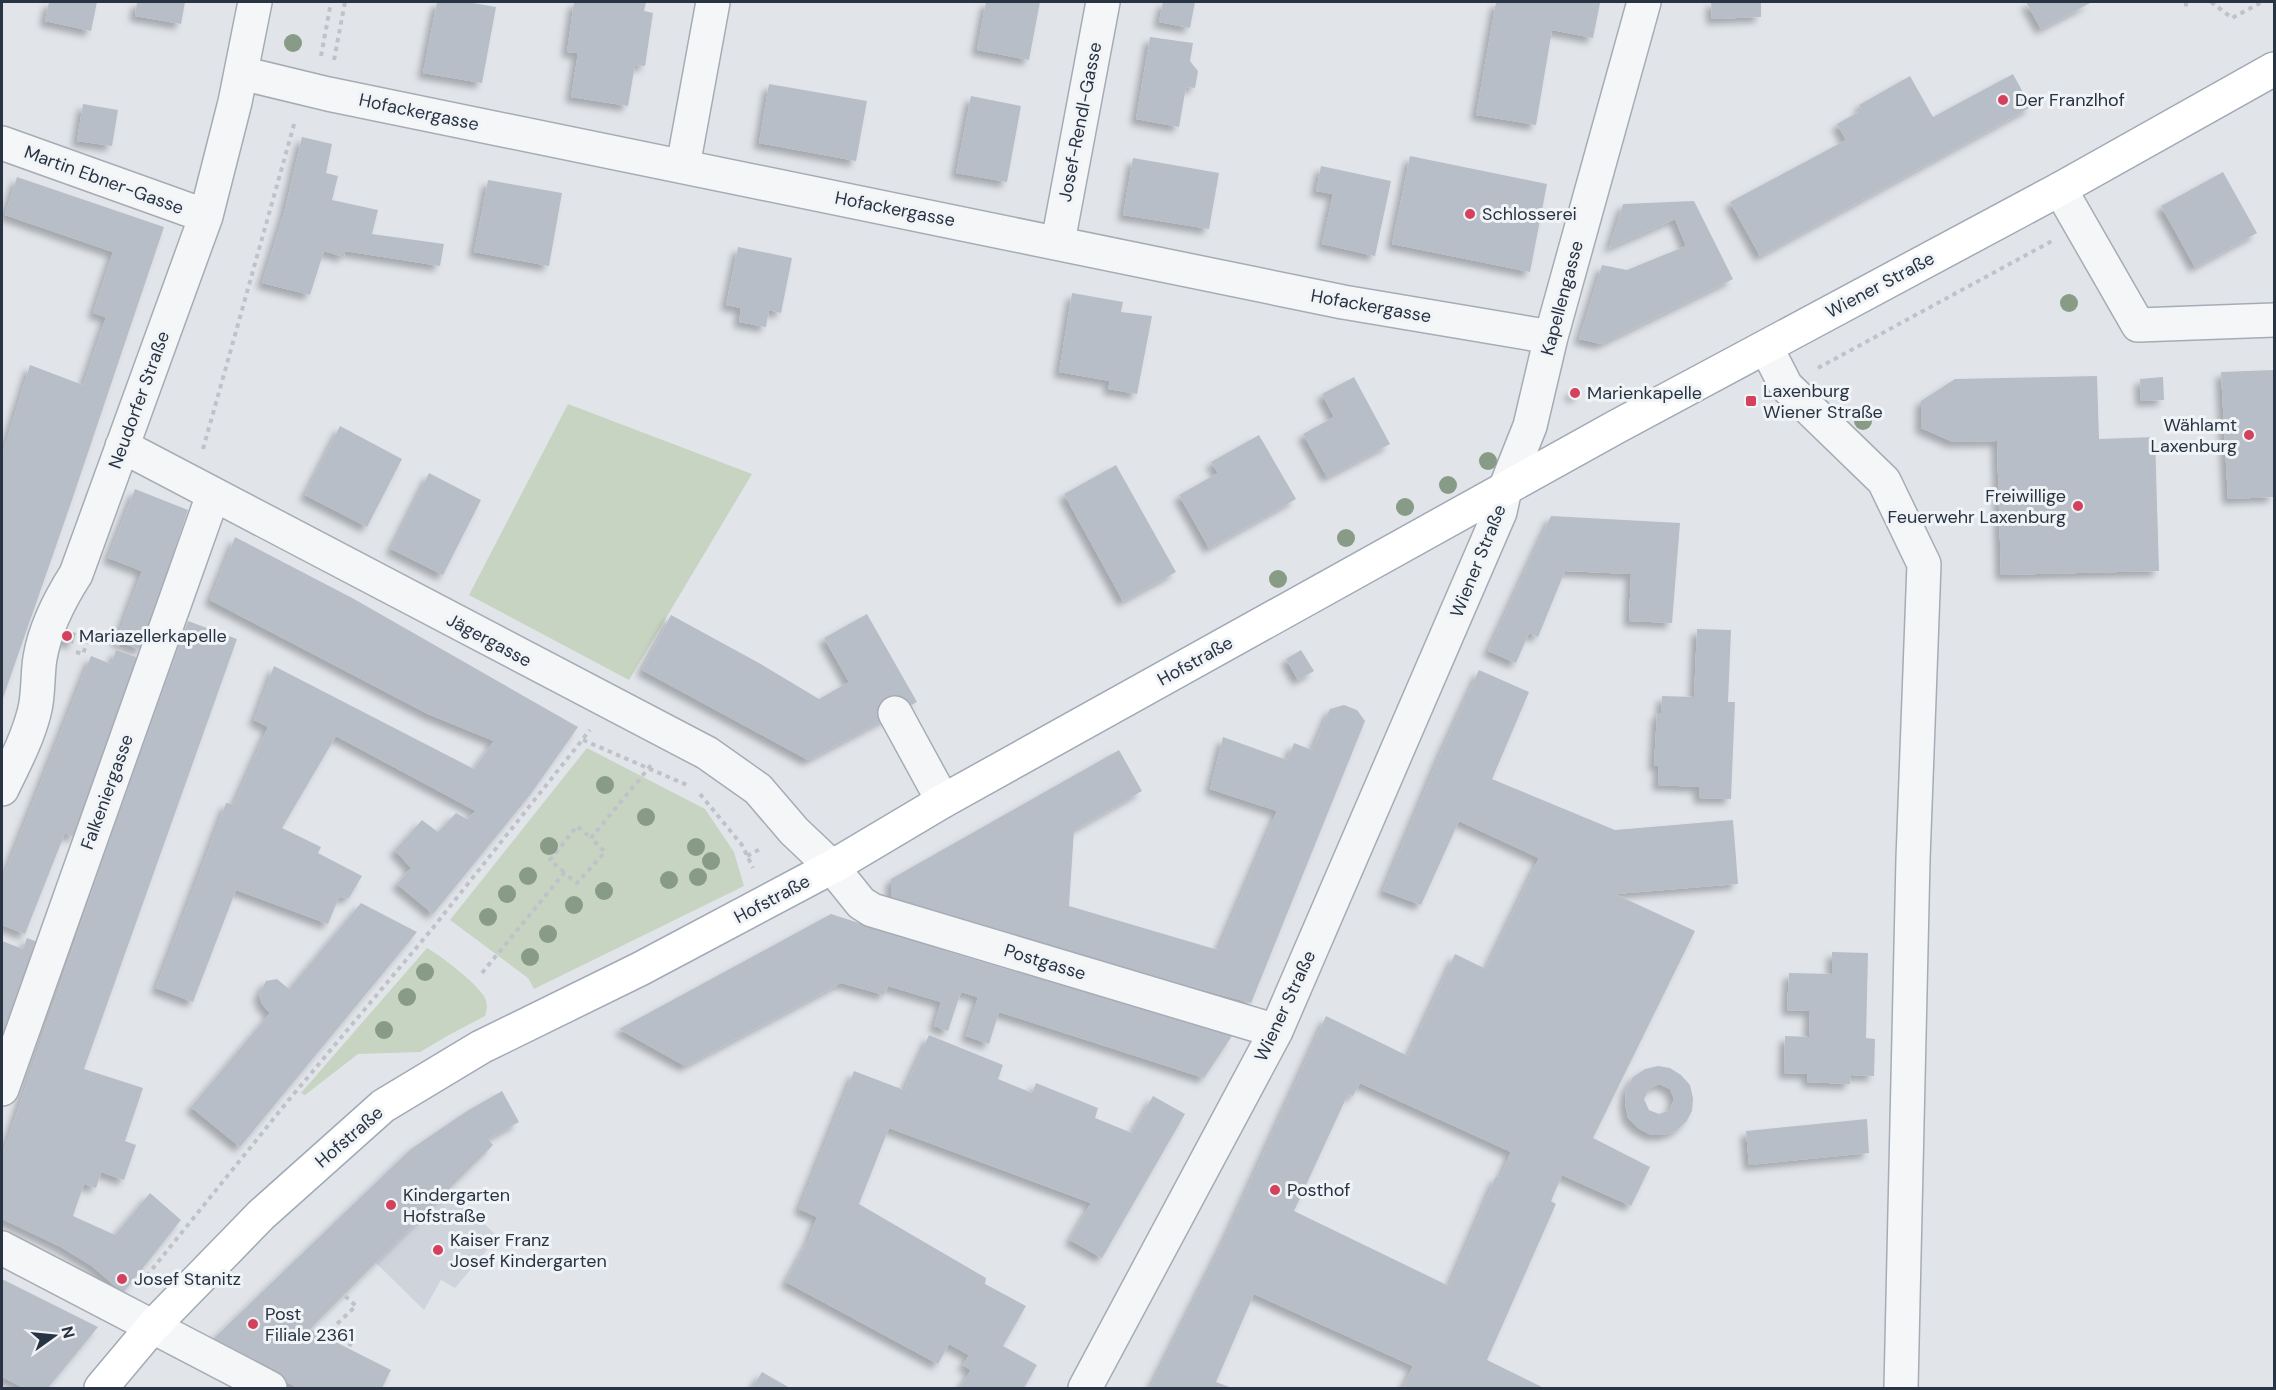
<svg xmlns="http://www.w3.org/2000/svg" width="2276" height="1390" font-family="'DM Sans',sans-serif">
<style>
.built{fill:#cfd4dc}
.green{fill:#c7d4c2}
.building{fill:#b8bec8;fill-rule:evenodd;filter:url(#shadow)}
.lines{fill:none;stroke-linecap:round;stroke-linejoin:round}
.minor-casing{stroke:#a6acb5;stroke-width:36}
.major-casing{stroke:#a0aab6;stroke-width:36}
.path{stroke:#bfc3c9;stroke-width:4;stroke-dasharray:4.5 4.5;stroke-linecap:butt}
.minor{stroke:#f4f6f8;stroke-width:33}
.major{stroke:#fff;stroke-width:33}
.tree{fill:#879b86}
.poi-dot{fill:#d4415c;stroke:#f1f4f7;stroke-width:2}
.labels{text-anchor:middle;stroke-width:6;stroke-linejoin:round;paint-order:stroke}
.poi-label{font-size:18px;fill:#283343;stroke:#f1f4f7;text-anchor:start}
.street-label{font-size:18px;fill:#283343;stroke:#f1f4f7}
</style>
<defs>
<filter id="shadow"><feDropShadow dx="-5.5" dy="5.5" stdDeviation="3" flood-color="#0004"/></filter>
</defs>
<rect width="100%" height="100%" fill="#e1e5ea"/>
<path class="built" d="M448 1189 498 1237 455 1288 441 1280 424 1310 376 1263Z"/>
<path class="green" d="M568 404 752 474 629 680 469 595Z
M587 748 705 809 734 852 744 886 534 989 528 978 450 920Z
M427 948C440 955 479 985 485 998 488 1005 487 1010 485 1016L449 1035 420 1052 358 1054 305 1095 301 1093Z"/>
<path class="building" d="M49 2H97L91 31 45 21Z
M137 2H185L181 24 135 16Z
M437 2H467L496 7 482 83 423 73Z
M574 2H646L644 11 653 13 645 66 635 65 628 106 571 97 578 53 567 52Z
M986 2H1040L1029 60 977 50Z
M1163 2H1195L1190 28 1159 22Z
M1496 2 1600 3 1593 38 1552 30 1536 125 1476 115Z
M1711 2H1761V17L1712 19Z
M2026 2H2092L2041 29Z
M1150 37 1193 43 1190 61 1198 71 1195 88 1186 87 1179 127 1136 119Z
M2013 74 2031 107 1760 256 1730 202 1846 140 1837 124 1862 110 1859 105 1910 76 1933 117Z
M769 84 867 101 856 161 759 143Z
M971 96 1021 106 1007 182 956 173Z
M83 104 118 110 112 146 77 141Z
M302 137 332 144 326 173 338 176 332 200 378 210 372 234 444 244 440 266 345 251 344 257 324 251 310 295 262 283 284 213Z
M1410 156 1547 184 1530 272 1392 244Z
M1133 158 1219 173 1209 229 1123 215Z
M1321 166 1391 181 1375 256 1322 244 1333 194 1316 191Z
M2223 172 2257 233 2195 267 2161 206Z
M17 177 164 227 72 500 2 701V455L30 365 83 385 106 317 93 313 113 252 5 215Z
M488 180 562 193 549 266 474 252Z
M1694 201 1733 279 1601 344 1579 339 1602 265 1627 270 1686 246 1675 219 1609 248 1623 204Z
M738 247 792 258 781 313 769 310 766 327 739 322 741 308 726 305Z
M1072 293 1123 302 1121 312 1152 316 1137 394 1108 389 1110 381 1059 372Z
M2274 370V497L2228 499 2221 372Z
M2097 376 2099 439 2155 437 2159 571 2001 575 1997 441 1953 442 1921 428V401L1955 379Z
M1354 377 1390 444 1327 477 1303 434 1334 417 1322 394Z
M2163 377 2164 400 2141 401 2140 379Z
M1571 390H1580L1579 397 1570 396Z
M340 426 402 459 367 527 305 495Z
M1259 435 1296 499 1209 548 1179 495 1218 473 1211 462Z
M1116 465 1176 572 1123 601 1064 494Z
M429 473 481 500 443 575 391 549Z
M135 489 188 510 141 650 116 641 142 571 108 558Z
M1551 516 1680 523 1672 623 1629 621 1631 574 1565 571 1538 637 1529 633 1516 663 1488 651Z
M235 537 354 599 578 727 530 795 433 914 397 884 411 868 395 850 422 820 438 832 456 813 467 819 476 811 336 736 282 828 321 847 318 853 362 876 349 898 339 897 328 924 236 890 193 1002 156 988 226 803 234 804 268 727 254 720 274 666 474 769 494 741 428 714 210 600Z
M867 614 917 702 808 760 642 670 671 615 759 663 819 699 849 682 824 638Z
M188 621 237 639 84 1069 143 1088 125 1141 136 1145 124 1180 101 1172 96 1188 84 1184 73 1216 115 1235 150 1193 181 1220 123 1293 92 1266 61 1247 2 1219V1156L110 838Z
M62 629 76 633 73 644 59 639Z
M1697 629 1731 630 1728 702H1735L1731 799 1699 798V787L1658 785 1659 765 1654 766 1657 713H1661L1662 696 1694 697Z
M116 650 139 658 74 837 65 833 25 934 2 925V881L91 656 111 664Z
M1301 650 1314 671 1298 680 1286 659Z
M1479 670 1529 692 1492 779 1615 830 1733 820 1738 884 1615 894 1695 931 1593 1138 1650 1167 1631 1206 1562 1175 1551 1201 1556 1204 1487 1360 1544 1388H1403L1413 1366 1254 1294 1216 1382 1232 1388H1150L1226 1236 1326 1016 1408 1056 1455 954 1486 969 1539 858 1459 821 1421 905 1383 891 1439 757ZM1360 1083 1511 1152 1500 1178 1496 1176 1449 1286 1294 1211 1348 1094 1353 1096Z
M1344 705 1357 710 1365 721 1251 1003 1021 940 891 901V879L1119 750 1142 791 1074 830 1069 906 1218 950 1277 811 1210 789 1223 737 1287 760 1294 743 1312 750 1330 709Z
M361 903 417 932 240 1147 191 1107 270 1013 262 1004 259 994 266 981 277 979 289 989Z
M831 914 956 954 1232 1036 1204 1078 999 1012 989 1044 966 1036 978 997 961 992 948 1031 934 1026 941 1002 888 986 884 995 841 983 685 1066 619 1029Z
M27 938 40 943 2 1050V941L23 949Z
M1832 952 1868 953 1866 1038 1875 1039 1874 1076 1851 1075 1850 1084 1807 1082 1808 1074 1784 1073 1785 1036 1809 1037 1810 1011 1787 1010 1789 973 1832 974Z
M929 1035 1003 1065 998 1079 1032 1093 1036 1083 1098 1108 1095 1118 1132 1133 1153 1096 1185 1114 1102 1258 1070 1240 1091 1203 889 1128 859 1204 986 1278 985 1284 1026 1306 1003 1346 1037 1365 1024 1388H960L971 1370 963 1365 969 1355 949 1344 938 1364 786 1282 809 1239 817 1217 799 1209 854 1071 904 1090Z
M1658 1066 1670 1068 1681 1075 1690 1085 1693 1098 1692 1111 1686 1122 1676 1131 1664 1135H1651L1638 1128 1628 1118 1625 1104 1626 1090 1633 1077 1645 1069ZM1659 1084 1670 1089 1674 1099 1670 1110 1659 1114 1649 1110 1644 1099 1649 1089Z
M502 1091 519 1122 488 1139 493 1145 310 1329 391 1370 382 1388H298L211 1341 411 1149 467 1111Z
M1867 1119 1869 1153 1749 1165 1746 1131Z
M2 1279 98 1327 48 1388H24L2 1377Z
M762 1372 790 1388H752Z"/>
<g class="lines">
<defs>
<path id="minor" d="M241 73 328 94 1343 302 1551 337
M2 143 206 216
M683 166 713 2
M2060 189 2138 325 2274 320
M1058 242 1103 2
M1766 347 1786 386 1884 481 1924 564 1913 859 1901 1388
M122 446 707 753 758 789 794 831 832 867 861 903 872 910 1276 1031
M895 713 943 801
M2 789C14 764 27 740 34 713 39 696 37 676 40 658 45 628 60 599 76 574L206 216 235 102 255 2
M2 1089 213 495
M2 1248 270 1388
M1085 1388 1276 1031 1500 512 1505 489 1530 426 1551 337 1644 2"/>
<path id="major" d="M101 1388 153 1326 261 1215 383 1106 481 1047 640 969 832 867 943 801 1616 427 2060 189 2274 69"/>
</defs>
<use href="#minor" class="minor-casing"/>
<use href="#major" class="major-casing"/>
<path class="path" d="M2186 2V7
M2211 2 2232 18 2262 2
M321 56 331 2
M334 60 345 2
M1818 368 2052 241
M203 449 295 121
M76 652 83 654 89 636 123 647
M583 740 687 785
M700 794 742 845 753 868
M747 856 762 848
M564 872 550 860 577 826 591 838
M482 973 564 873 577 883 605 852 591 838 652 764
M141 1283 287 1102 432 929 590 730
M332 1328 353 1340 348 1348
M324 1336 356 1306 344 1295"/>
<use href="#minor" class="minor"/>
<use href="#major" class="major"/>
</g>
<g class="tree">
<circle cx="293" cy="43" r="9"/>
<circle cx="2069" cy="303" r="9"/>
<circle cx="1863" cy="421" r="9"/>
<circle cx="1488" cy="461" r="9"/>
<circle cx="1448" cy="485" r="9"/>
<circle cx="1405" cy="507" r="9"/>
<circle cx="1346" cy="538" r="9"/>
<circle cx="1278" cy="579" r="9"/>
<circle cx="605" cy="785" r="9"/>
<circle cx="646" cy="817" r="9"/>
<circle cx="549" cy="846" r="9"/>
<circle cx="696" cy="847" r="9"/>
<circle cx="711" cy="861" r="9"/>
<circle cx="528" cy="876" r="9"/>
<circle cx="698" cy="877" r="9"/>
<circle cx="669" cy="880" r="9"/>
<circle cx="604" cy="891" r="9"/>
<circle cx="507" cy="894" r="9"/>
<circle cx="574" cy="905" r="9"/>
<circle cx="488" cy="917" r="9"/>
<circle cx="548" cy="934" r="9"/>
<circle cx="530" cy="957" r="9"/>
<circle cx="425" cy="972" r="9"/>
<circle cx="407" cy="997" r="9"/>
<circle cx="384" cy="1030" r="9"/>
</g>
<g class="poi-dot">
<circle cx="2003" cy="100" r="6"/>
<circle cx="1470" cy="214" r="6"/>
<circle cx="1575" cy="393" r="6"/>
<rect x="1745" y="395" width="12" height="12" rx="3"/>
<circle cx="2249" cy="435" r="6"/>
<circle cx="2078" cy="506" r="6"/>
<circle cx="67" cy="636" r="6"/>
<circle cx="1275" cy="1190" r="6"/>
<circle cx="391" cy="1205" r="6"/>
<circle cx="438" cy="1250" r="6"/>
<circle cx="122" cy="1279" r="6"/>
<circle cx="253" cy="1324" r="6"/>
</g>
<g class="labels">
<g class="poi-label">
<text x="2015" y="106">Der Franzlhof</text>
<text x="1482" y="220">Schlosserei</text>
<text x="1763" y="397">Laxenburg<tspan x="1763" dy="21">Wiener Straße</tspan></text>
<text x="1587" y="399">Marienkapelle</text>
<text x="2237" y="431" text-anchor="end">Wählamt<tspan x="2237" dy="21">Laxenburg</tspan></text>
<text x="2066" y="502" text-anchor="end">Freiwillige<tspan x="2066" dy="21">Feuerwehr Laxenburg</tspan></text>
<text x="79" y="642">Mariazellerkapelle</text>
<text x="1287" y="1196">Posthof</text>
<text x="403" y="1201">Kindergarten<tspan x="403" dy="21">Hofstraße</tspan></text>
<text x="450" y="1246">Kaiser Franz<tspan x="450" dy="21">Josef Kindergarten</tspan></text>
<text x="134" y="1285">Josef Stanitz</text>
<text x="265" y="1320">Post<tspan x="265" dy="21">Filiale 2361</tspan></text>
</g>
<g class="street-label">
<text transform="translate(419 112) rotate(12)" y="6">Hofackergasse</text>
<text transform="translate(1080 122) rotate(-79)" y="6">Josef-Rendl-Gasse</text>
<text transform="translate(104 180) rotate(20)" y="6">Martin Ebner-Gasse</text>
<text transform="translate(895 209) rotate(11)" y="6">Hofackergasse</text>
<text transform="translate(1880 285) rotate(-28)" y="6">Wiener Straße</text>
<text transform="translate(1562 298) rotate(-75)" y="6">Kapellengasse</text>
<text transform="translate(1371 306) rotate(10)" y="6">Hofackergasse</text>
<text transform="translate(139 400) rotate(-70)" y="6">Neudorfer Straße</text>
<text transform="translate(1478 561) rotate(-68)" y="6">Wiener Straße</text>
<text transform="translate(489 640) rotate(28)" y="6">Jägergasse</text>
<text transform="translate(1195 661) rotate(-29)" y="6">Hofstraße</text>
<text transform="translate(107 792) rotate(-70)" y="6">Falkeniergasse</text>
<text transform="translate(772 899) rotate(-28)" y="6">Hofstraße</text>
<text transform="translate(1045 962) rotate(17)" y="6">Postgasse</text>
<text transform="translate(1285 1006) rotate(-65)" y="6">Wiener Straße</text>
<text transform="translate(349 1137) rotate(-41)" y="6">Hofstraße</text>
</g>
</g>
<rect width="2276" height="1390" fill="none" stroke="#283343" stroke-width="6"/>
<g transform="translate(54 1336) rotate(75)" stroke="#f1f4f7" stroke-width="4.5" paint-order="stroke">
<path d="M0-4.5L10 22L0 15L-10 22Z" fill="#283343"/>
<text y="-9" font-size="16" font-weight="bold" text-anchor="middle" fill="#283343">N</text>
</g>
</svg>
